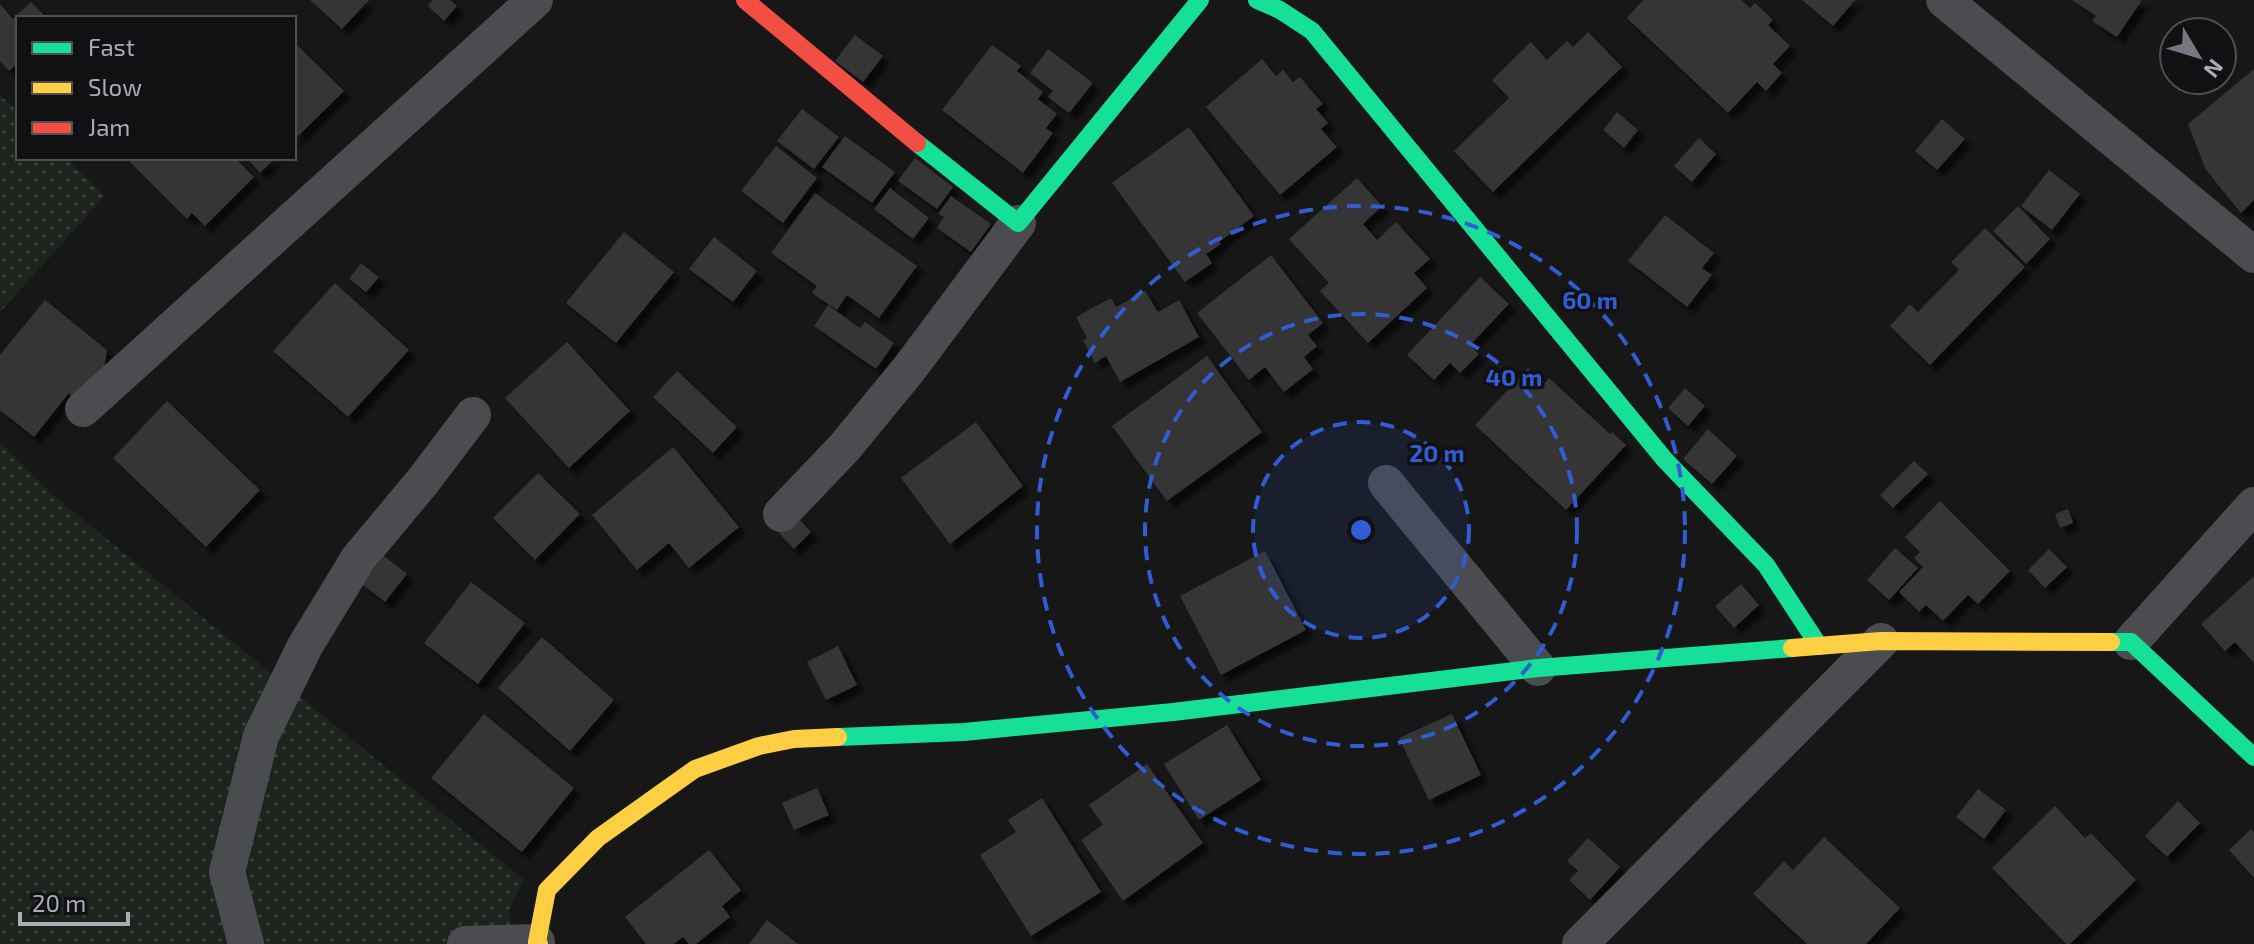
<svg xmlns="http://www.w3.org/2000/svg" width="2254" height="944" font-family="'Exo 2',sans-serif">
<style>
.grass{fill:url(#grass-dots)}
.building{fill:#353536;filter:url(#shadow)}
.lines{fill:none;stroke-linecap:round;stroke-linejoin:round}
.street{stroke:#4b4c50;stroke-width:36}
.fast{stroke:#16e098;stroke-width:18}
.slow{stroke:#ffcf43;stroke-width:18}
.jam{stroke:#f24e42;stroke-width:18}
.ring{fill:none;stroke:#325cd3;stroke-width:4;stroke-dasharray:14 10}
.centre{fill:#325cd3;stroke:#111113;stroke-width:4}
.ring-label{font-size:24px;text-anchor:middle;font-weight:bold;fill:#325cd3;stroke:#111113;stroke-width:7;stroke-linejoin:round;paint-order:stroke}
</style>
<defs>
<pattern id="grass-dots" width="8" height="8" patternUnits="userSpaceOnUse" patternTransform="scale(2)"><rect width="8" height="8" fill="#1d241e"/><path d="M2 2h.1M6 6h.1" fill="none" stroke="#3b413d" stroke-width="1.8" stroke-linecap="round"/></pattern>
<filter id="shadow"><feDropShadow dx="7" dy="7" stdDeviation="2" flood-color="#0009"/></filter>
</defs>
<rect width="100%" height="100%" fill="#171717"/>
<path class="grass" d="M0 95 18 112V158H66L105 196 0 312Z
M0 442 53 495 524 880 508 911 517 944H0Z"/>
<path class="building" d="M310 0H369L342 29Z
M433 0H450L457 6 444 21 428 6Z
M1643 0H1741L1750 8 1755 3 1773 20 1768 25 1790 46 1773 64 1782 73 1766 91 1757 82 1728 113 1627 18Z
M1802 0H1855L1833 26Z
M2072 0H2142L2117 37 2092 21 2096 16Z
M31 2 47 18H18V63L9 71 0 61V4L13 19Z
M1588 32 1622 67 1493 192 1454 151 1509 98 1492 80 1531 42 1547 60 1567 41 1573 47Z
M855 35 883 56 863 82 835 61Z
M294 42 344 91 294 140Z
M992 45 1021 66 1017 71 1043 92 1038 99 1057 114 1046 128 1053 133 1023 173 942 110Z
M1048 49 1093 83 1069 113 1048 97 1053 91 1030 73Z
M1262 59 1276 76 1283 70 1293 82 1300 77 1323 104 1316 109 1328 123 1321 129 1337 147 1280 195 1206 107Z
M2254 69V200L2241 213 2206 170 2188 124Z
M802 109 839 137 814 169 777 141Z
M1617 112 1638 130 1624 148 1603 130Z
M1942 119 1965 139 1937 170 1915 151Z
M1189 127 1254 216 1219 242 1221 244 1206 254 1212 263 1185 282 1112 183Z
M845 136 895 172 872 203 822 167Z
M1699 138 1716 154 1692 182 1674 166Z
M776 146 817 178 783 223 741 191Z
M135 158H235L254 177 205 226 192 213 187 219 130 162Z
M247 158H275L260 173Z
M915 158 953 187 937 209 898 181Z
M2049 170 2080 194 2052 230 2021 206Z
M1357 178 1382 206 1363 224 1377 240 1396 222 1430 259 1414 273 1427 288 1368 343 1320 291 1329 283 1289 239Z
M890 188 929 218 913 239 874 209Z
M815 193 917 266 879 318 847 295 837 310 812 293 817 286 771 253Z
M951 196 991 224 971 252 937 228 944 217 938 214Z
M2018 206 2050 239 2026 264 1993 231Z
M1665 215 1714 253 1702 268 1712 275 1687 307 1628 261Z
M1985 228 2025 267 1930 365 1890 326 1910 304 1918 312 1959 270 1951 262Z
M624 232 674 272 616 343 566 303Z
M714 237 757 271 733 302 689 269Z
M1271 255 1323 323 1308 335 1317 346 1304 357 1313 369 1284 392 1265 367 1249 380 1197 313Z
M361 263 379 277 366 292 349 279Z
M1480 277 1509 304 1470 345 1479 354 1460 373 1450 363 1434 380 1407 355Z
M335 283 409 350 348 417 273 351Z
M1145 291 1158 312 1179 300 1199 337 1120 382 1106 356 1095 363 1083 340 1087 338 1076 317 1111 298 1116 307Z
M45 300 107 350 104 370 76 405 69 393 34 437 0 410V355Z
M828 305 860 328 865 322 894 343 876 369 814 326Z
M567 342 630 411 569 468 505 398Z
M1207 356 1262 432 1167 501 1112 426Z
M1528 368 1544 384 1549 378 1610 434 1612 432 1626 445 1566 510 1475 425Z
M677 371 737 427 713 453 653 397Z
M1685 388 1705 406 1688 426 1668 408Z
M167 401 260 490 206 547 113 458Z
M976 422 1023 486 950 544 901 478Z
M1708 429 1737 456 1712 484 1683 459Z
M673 447 739 527 689 568 669 543 637 570 592 515Z
M1914 461 1928 474 1893 508 1880 495Z
M538 473 580 514 535 560 493 518Z
M1940 501 2010 571 1978 604 1968 595 1943 621 1926 605 1919 612 1899 592 1923 567 1914 558 1920 552 1905 537Z
M2068 509 2073 523 2060 528 2055 514Z
M796 516 811 532 794 549 779 533Z
M1895 548 1918 568 1889 600 1867 580Z
M2049 549 2067 567 2045 588 2028 570Z
M1265 551 1306 630 1221 675 1180 596Z
M384 556 407 574 385 602 362 584Z
M2254 576V663L2235 642 2225 651 2201 624Z
M471 582 525 623 478 684 424 643Z
M1741 584 1759 605 1734 628 1715 606Z
M542 637 614 700 570 751 498 688Z
M838 646 857 685 826 700 807 662Z
M484 714 574 788 522 852 431 778Z
M1452 714 1481 775 1429 800 1399 738Z
M1227 725 1261 780 1199 820 1164 764Z
M1147 764 1203 843 1123 901 1081 840 1103 825 1089 805Z
M817 788 829 815 794 830 782 803Z
M1978 789 2006 810 1984 839 1956 817Z
M1042 798 1101 892 1031 936 980 855 1016 832 1008 820Z
M2178 801 2200 823 2167 857 2145 836Z
M2055 806 2085 838 2091 833 2136 880 2070 944H2066L1992 868Z
M2251 829 2254 832V878L2229 850Z
M1824 837 1900 908 1866 944H1807L1753 894 1784 861 1793 870Z
M1588 838 1620 867 1590 900 1569 880 1578 871 1567 861Z
M709 850 741 890 722 906 730 917 696 944H689L683 937 674 944H646L625 917Z
M767 920 798 944H749Z"/>
<g class="lines">
<path class="street" d="M1944 0 2254 255
M83 409 535 0
M1386 483 1538 668
M781 514 844 448 909 369 1018 223
M2131 642 2254 505
M246 944 227 872 261 736 305 646 358 559 423 481 473 415
M465 944 537 942
M1580 944 1881 641"/>
<path class="fast" d="M1257 0 1280 10 1312 31 1665 460 1766 565 1819 646
M917 143 1018 223 1200 0
M2111 642H2131L2254 757
M838 737 964 732 1173 712 1538 668 1792 648"/>
<path class="slow" d="M1792 648 1881 641 2111 642
M539 944 537 942 547 890 598 838 695 769 759 746 794 739 838 737"/>
<path class="jam" d="M745 0 917 143"/>
</g>
<circle cx="1361" cy="530" r="108" fill="#325cd3" fill-opacity=".12"/>
<g class="ring">
<circle cx="1361" cy="530" r="108"/>
<circle cx="1361" cy="530" r="216"/>
<circle cx="1361" cy="530" r="324"/>
</g>
<circle cx="1361" cy="530" r="12" class="centre"/>
<g class="ring-label">
<text x="1590" y="309">60 m</text>
<text x="1514" y="386">40 m</text>
<text x="1437" y="462">20 m</text>
</g>
<rect x="16" y="16" width="280" height="144" fill="#111113" stroke="#4d4f55" stroke-width="2"/>
<rect x="32" y="42" width="40" height="12" fill="#16e098" stroke="#4d4f55" stroke-width="2"/>
<text x="88" y="56" font-size="24" fill="#a8adb8">Fast</text>
<rect x="32" y="82" width="40" height="12" fill="#ffcf43" stroke="#4d4f55" stroke-width="2"/>
<text x="88" y="96" font-size="24" fill="#a8adb8">Slow</text>
<rect x="32" y="122" width="40" height="12" fill="#f24e42" stroke="#4d4f55" stroke-width="2"/>
<text x="88" y="136" font-size="24" fill="#a8adb8">Jam</text>
<g transform="translate(2198 56) rotate(128)"><circle r="38" fill="#111113" stroke="#4d4f55" stroke-width="2"/>
<path d="M0-6L14 30L0 20L-14 30Z" fill="#757880"/>
<text y="-12" font-size="22" font-weight="bold" text-anchor="middle" fill="#a8adb8">N</text>
</g>
<path d="M20 912v12h108v-12" fill="none" stroke="#a8adb8" stroke-width="4"/>
<text x="32" y="912" font-size="24" fill="#a8adb8" stroke="#111113" stroke-width="6" paint-order="stroke">20 m</text>
</svg>
